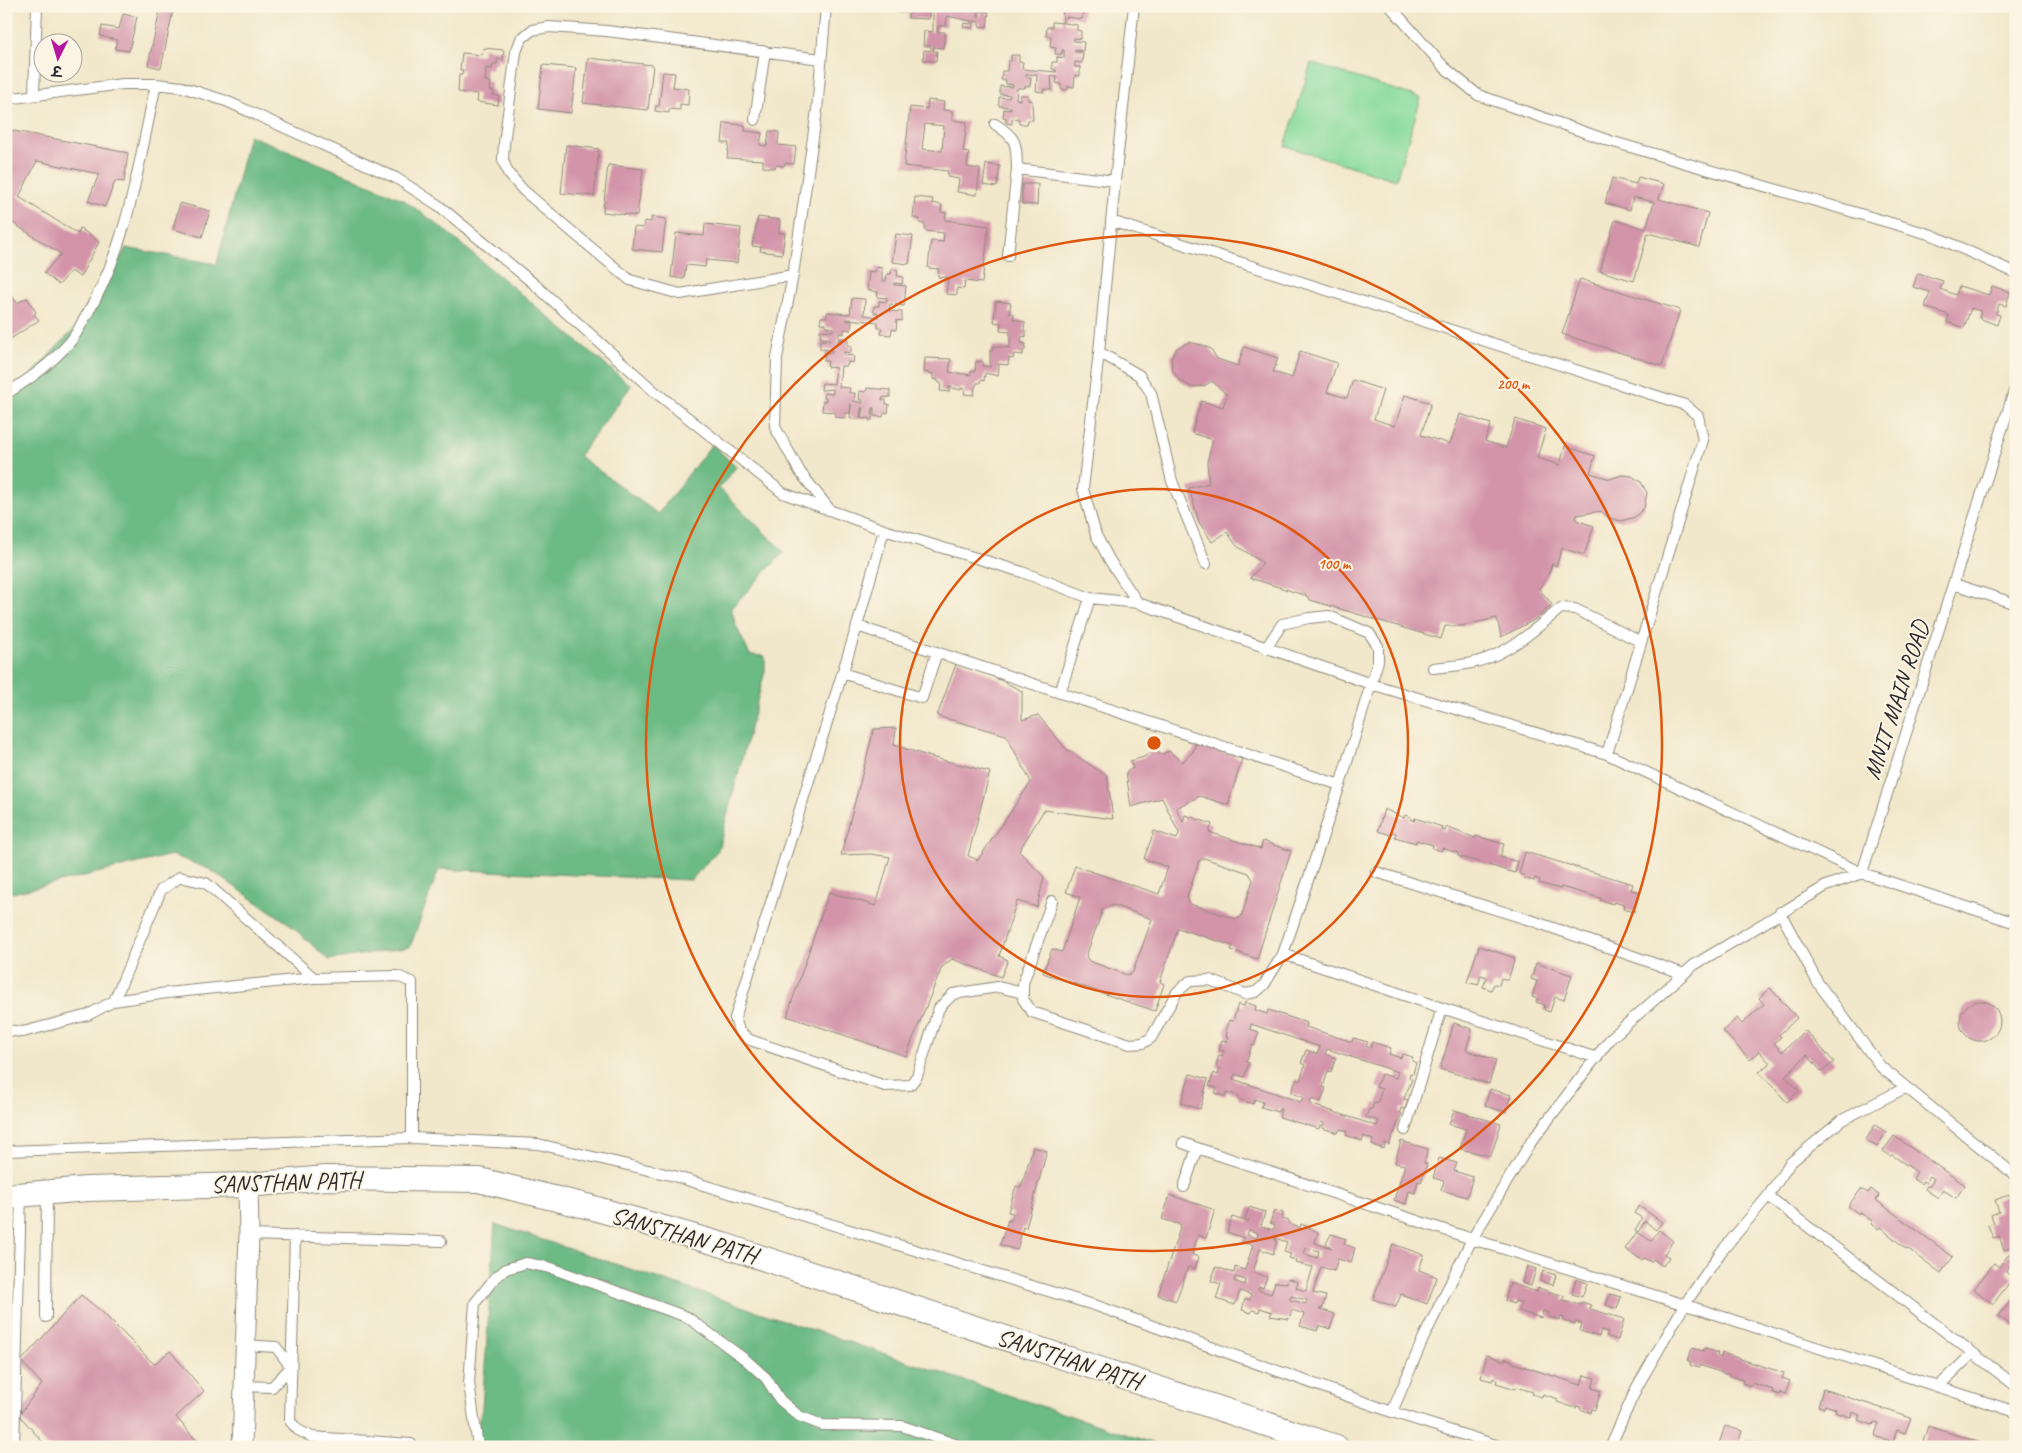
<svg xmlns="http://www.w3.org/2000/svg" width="2022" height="1453" font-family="Caveat,'Playpen Sans Deva',sans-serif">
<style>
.green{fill:#86da9c;stroke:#588264}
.forest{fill:#6cba84;stroke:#4c7258}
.building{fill:#d394aa;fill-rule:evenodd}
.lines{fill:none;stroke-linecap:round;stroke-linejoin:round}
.service-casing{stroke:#8e897a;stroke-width:12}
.minor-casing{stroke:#8e897a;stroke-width:21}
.tertiary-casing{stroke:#8e897a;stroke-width:26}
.service{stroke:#fff;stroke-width:10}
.minor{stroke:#fff;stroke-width:19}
.tertiary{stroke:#fff;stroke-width:24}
.ring{fill:none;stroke:#df570e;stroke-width:2.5}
.labels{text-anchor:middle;stroke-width:4;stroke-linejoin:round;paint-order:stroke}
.street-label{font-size:24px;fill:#2b2b2b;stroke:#fcf5e5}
.centre{fill:#df570e;stroke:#fcf5e5;stroke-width:2.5}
.ring-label{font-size:15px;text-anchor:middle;font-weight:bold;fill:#df570e;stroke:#fcf5e5;stroke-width:4;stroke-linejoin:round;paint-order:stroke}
</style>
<rect width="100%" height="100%" fill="#fcf5e5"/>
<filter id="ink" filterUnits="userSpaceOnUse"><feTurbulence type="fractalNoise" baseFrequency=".02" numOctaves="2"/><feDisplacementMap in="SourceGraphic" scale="10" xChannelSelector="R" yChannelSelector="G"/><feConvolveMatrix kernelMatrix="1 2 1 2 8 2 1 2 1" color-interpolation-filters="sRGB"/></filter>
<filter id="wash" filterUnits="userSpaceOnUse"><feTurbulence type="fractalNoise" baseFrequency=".0096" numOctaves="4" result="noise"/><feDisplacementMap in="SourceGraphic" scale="20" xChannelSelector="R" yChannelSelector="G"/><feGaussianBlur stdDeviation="1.12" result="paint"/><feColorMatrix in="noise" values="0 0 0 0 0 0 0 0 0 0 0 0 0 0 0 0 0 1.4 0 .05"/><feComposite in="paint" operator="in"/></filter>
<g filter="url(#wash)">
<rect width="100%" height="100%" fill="#f1e7ca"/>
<path class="green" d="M1311 63 1421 98 1396 180 1285 146Z"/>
<path class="forest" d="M249 135 352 177 404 200 437 224 631 386 579 456 658 514 712 444 736 467 719 488 784 552 731 608 736 626 750 655 765 656V671L718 850 691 880 439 869 410 947 329 960 288 923 209 869 172 855 13 893 6 891V390L28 378 92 310 126 248 217 264Z
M495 1224 1164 1447H472L482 1408Z"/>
<g id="blocks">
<path class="building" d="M161 6H174L161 68 148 65Z
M897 6 942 8V6H955L954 10 961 11 962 6 978 7V16H980V11L989 12 987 27 979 26V22L974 21 973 28 963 27 964 23 971 24V21L947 16 946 26H938L937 32H945L943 48 934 47 933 51H937L936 61 923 60 924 50 931 51V46H923L924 31 933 32V11H929V19L908 18V14H911V9H907V13L897 12Z
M1062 6H1081V10H1083L1082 19 1066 17 1065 23 1077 25V30L1081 31V39L1074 38V41L1084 42 1083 51 1075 50V52H1083L1082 63 1075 62V67H1080V76L1075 75 1074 87 1068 86V90L1061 89V84L1056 83 1057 77 1051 76 1052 90 1044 89V92L1036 91 1037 75 1026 74V77H1031L1030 86H1025V88H1017L1016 99 1020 100V95H1028V100L1032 101 1033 120H1028L1027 124H1019V119L1012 118V124L1006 123V118L1003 117 1004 109 1011 110V107L999 106V97L1009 98 1010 95 1000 94V86L1013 87V85L1006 84V80H1001L1002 71H1007L1008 61H1011V55H1019V62H1023L1022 69 1056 72V70L1052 69V62H1057V57L1064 58V50H1062V54H1055L1056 48 1050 47 1051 36H1046L1047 27H1052V22L1063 23Z
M123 14 137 17 129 51 115 49 117 40 100 36 102 26 119 29Z
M483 48 504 50 503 60 497 59V64H493L492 69 486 68 485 81 491 82 490 90 494 91 493 95 499 96 498 105 477 102 478 94 458 92 459 75H462L463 70H460L462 53 482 55Z
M588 58 653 65 648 110 583 103Z
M543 65 576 68 571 113 538 109Z
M663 72 675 73 673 87 689 89 688 105 680 104V110L669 109V113L655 111 656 106H659Z
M928 100 944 102 943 110 952 111V120L967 122 963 152 969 153 967 167 980 169 977 195 957 192 959 179 947 177 948 171 904 166 910 107 927 109ZM925 124 944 126 942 151 922 149Z
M724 123 745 125V131L762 133 760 145 767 146 769 131 779 132 778 145 796 147 794 164 785 163 784 166 776 165 775 168 763 167V160L727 158 729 143H722Z
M9 130 128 153 124 182 115 181 105 207 88 201 99 174 37 161 19 197 78 234 80 228 99 242 80 277 71 271 59 285 44 273 61 254 8 220 6 223V173L12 156 6 155Z
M566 145 599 149 594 196 561 193Z
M986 164 1000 166 997 187 983 185Z
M608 165 643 169 637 216 603 212Z
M1638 177 1664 184 1659 199 1708 213 1699 247 1648 233 1634 281 1600 271 1615 220 1646 229 1654 202 1633 197 1630 210 1605 203 1612 178 1636 184Z
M1022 184H1038L1037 205 1022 204Z
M915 197 933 199 932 203 942 205 941 212 946 213 945 220 989 226 982 283 965 281 964 289 957 288V295L946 294 948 278 938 277 939 269 928 268 931 241 943 242 944 233 925 231V224L919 223 920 219 913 218Z
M180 203 210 211 202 237 173 229Z
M651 217 666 219 662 252 632 249 634 227 643 228 644 221 651 222Z
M758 217 780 220 779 233H785L782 254 760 251 761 247 752 246Z
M705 224 741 228 737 263 706 260 705 267 686 265 684 279 671 277 676 233 704 236Z
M896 234 913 236 909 264 892 262Z
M876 267 882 268V281H886L887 274H891L892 269 898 270 897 276 903 277 902 284 894 283V285L906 286 904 306 890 304 889 311 902 312V321L897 320 896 330 892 329 891 335 881 334 882 328H878V322L847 319V321H852L851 330 844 329V334L839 333 838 343H840V338L848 339V346H851V353L844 352V355L854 356 853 363 848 362 847 366H841L839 387 850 388 849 393H855L854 401 863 403V400H859L860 391 866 392 867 388 890 390V397L882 398V400H886V404H889L888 413H884L883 417 874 416V408H873L872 420H869V418L861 419 863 408H861L860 419 850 418 851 404 850 413H846L845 418 835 417V412L822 411 823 401H826V398H824V393L833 394V389L821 390 822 383 834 384 836 368 827 367 828 361H824L825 352 832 353V350L820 349V340L830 341V339L821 338 820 330 833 331V328L826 327V324L820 323 821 317H827V312L850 314 852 298 865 299 864 315 878 317V313H874V306H879V301L887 302V298L877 297 878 292 867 290 869 271 875 272Z
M1918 273 1943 281 1940 289 1956 295 1959 286 1989 295 1992 286 2010 292 2006 306 1999 304 1996 314 2000 315 1997 325 1979 318 1981 311 1971 308 1964 328 1947 322 1949 315 1925 307 1930 292 1913 287Z
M1580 279 1680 310 1662 366 1562 334Z
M6 288 17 303 27 298 36 312 34 314 39 320 9 340 6 336Z
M996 301 1011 303 1009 313 1014 314 1013 319 1025 322 1024 330 1026 331V337L1022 336 1021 343 1026 344 1025 350H1023V355L1014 354 1013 359 1009 358 1008 365 999 364 998 376 985 373 984 381 981 380 980 383H977L976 386H975L974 395 964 394 965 389 961 388V390L949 387V392L940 391 941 383 938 382V380L933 379V374L924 372 925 358 951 359 949 372 971 375V371H975L976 361 983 362 982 366 990 367V351H992L993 346 1010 348V332L1000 331 1001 323 994 322Z
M1189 342 1202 345 1211 349 1217 359 1238 366 1244 347 1278 358 1273 372 1292 378 1300 351 1337 363 1327 392 1347 398 1353 380 1383 390 1374 419 1395 426 1405 395 1431 403 1421 435 1450 444 1460 414 1491 424 1485 441 1506 448 1515 419 1546 429 1537 458 1560 465 1565 446 1595 456 1590 473 1610 479 1622 475 1632 476 1641 482 1647 493 1644 508 1635 517 1621 521 1609 518 1601 511 1577 515 1576 520 1594 526 1584 555 1562 548 1556 566 1552 564 1548 575 1539 589 1552 604 1536 619 1501 637 1497 618 1461 626H1445L1441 639 1310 600 1307 596 1250 578 1263 563 1237 546 1227 532 1212 542 1199 522 1189 488 1209 483 1207 462 1213 440 1192 433 1201 401 1223 407 1227 395 1212 381 1204 386 1191 387 1179 380 1173 371 1171 357 1177 348Z
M958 659 1022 691V720L1038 715 1066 749 1107 776 1113 819 1044 810 1019 851 1044 877 1037 907 1017 901 999 956 1008 960 1001 977 952 959 942 967 906 1056 787 1016 829 892 876 906 890 857 871 854 841 855 874 729 896 728 894 745 934 758 990 772 968 856 978 860 1031 782 1006 735 937 716Z
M1196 743 1242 759 1228 805 1200 796 1176 808 1183 822 1185 815 1212 824 1209 832 1261 849 1263 841 1291 851 1257 959 1231 950 1233 946 1178 928 1160 982 1164 984 1155 1011 1043 973 1052 949 1062 952 1080 897 1066 892 1075 866 1159 894 1168 867 1144 859 1154 831 1177 839 1179 833 1162 798 1131 807 1126 772 1133 768 1130 761 1144 757 1156 748 1160 755 1169 751 1182 762 1193 752ZM1204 858 1249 873 1253 880 1241 917 1236 919 1190 904 1187 897 1199 861ZM1113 905 1152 919 1133 972 1127 975 1089 961 1086 956 1103 909Z
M1384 809 1404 818 1405 815 1411 817 1410 819 1414 821 1415 818 1442 827 1441 830 1445 831 1446 827 1475 838 1476 836 1504 844 1500 857 1518 862 1515 873 1458 856V853L1442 848 1441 851 1432 848 1433 845 1416 840V843L1395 837 1396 833 1392 832 1391 835 1378 831Z
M1525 852 1633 884 1631 890 1640 892 1634 912 1623 909 1624 905 1614 902 1613 904 1600 900 1601 898 1561 887 1560 889 1539 883 1540 880 1535 878 1534 881 1524 878 1525 876 1519 874Z
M1479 946 1515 958 1508 980 1501 978 1499 985 1494 984 1491 990 1483 987 1487 977 1481 975 1478 985 1467 982Z
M1536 963 1572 975 1564 1000 1555 997 1550 1012 1544 1010 1545 1005 1536 1002 1538 999 1532 997 1537 981 1531 979Z
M1770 988 1797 1018 1779 1035 1781 1037 1774 1043 1782 1052 1805 1030 1834 1062 1822 1072 1807 1055 1785 1076 1799 1091 1787 1102 1759 1072 1770 1063 1759 1051 1750 1060 1723 1031 1737 1018 1742 1024 1764 1004 1759 998Z
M1960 1021a20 20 0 1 1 40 0a20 20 0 1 1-40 0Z
M1245 1002 1256 1006 1255 1010 1267 1014 1268 1010 1307 1023 1306 1027 1352 1042 1353 1038 1368 1042 1366 1046 1370 1048 1372 1042 1391 1048 1389 1054 1401 1058 1402 1054 1413 1057 1412 1061 1416 1063 1413 1074 1410 1073 1409 1078 1412 1079 1404 1099 1408 1100 1405 1109 1401 1108 1400 1113H1402L1389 1145 1385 1143 1384 1149 1372 1145 1373 1140 1364 1136 1362 1141 1346 1135 1347 1131 1340 1129 1338 1133 1322 1128 1324 1123 1321 1122 1319 1129 1279 1117 1281 1109H1279L1278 1112 1261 1107 1263 1102 1255 1099 1253 1104 1238 1099V1095L1227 1092 1225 1096 1215 1093 1217 1088 1209 1086 1214 1073 1218 1075 1220 1068 1216 1066 1219 1055 1222 1056 1224 1051 1219 1050 1222 1040 1227 1041 1228 1037H1226L1227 1032 1225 1031 1229 1020 1233 1021 1238 1004 1244 1006ZM1251 1024 1320 1047 1317 1054 1306 1050 1301 1063 1305 1065 1300 1081 1296 1079 1291 1093 1303 1097 1301 1102 1233 1079 1235 1074 1244 1077 1249 1063 1246 1062 1252 1045 1254 1046 1259 1032 1250 1029ZM1327 1049 1398 1072 1396 1078 1381 1074 1376 1087 1382 1089 1377 1104 1374 1103 1372 1109H1369L1366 1117 1379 1121 1377 1126 1310 1104 1311 1099 1321 1102 1326 1088 1323 1087 1328 1071 1331 1072 1336 1058 1325 1054Z
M1454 1023 1472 1029 1466 1050 1496 1060 1489 1084 1440 1069Z
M1190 1074 1208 1079 1200 1109 1181 1103Z
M1490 1089 1511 1095 1506 1112 1485 1106Z
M1454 1110 1501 1124 1491 1156 1460 1149 1466 1129 1449 1124Z
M1875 1125 1886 1132 1877 1147 1866 1140Z
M1894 1136 1965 1185 1956 1198 1943 1190 1938 1198 1925 1189 1927 1186 1929 1187 1934 1179 1930 1176 1926 1183 1923 1181 1921 1184 1913 1179 1917 1172 1892 1155 1891 1156 1883 1151Z
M1401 1141 1428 1149 1424 1163 1427 1164 1421 1182 1418 1181 1415 1193 1409 1191 1406 1204 1394 1200 1405 1165 1395 1163Z
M1033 1147 1047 1151 1026 1228 1023 1227 1017 1250 1000 1245 1008 1220 1011 1221 1013 1213 1008 1212 1016 1186 1021 1188Z
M1439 1158 1457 1163 1454 1171 1473 1177 1467 1197 1441 1190 1444 1181 1433 1178Z
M1861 1189 1868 1193 1871 1189 1880 1196 1876 1200 1953 1257 1941 1273 1907 1248 1906 1249 1880 1227 1878 1229 1871 1224 1873 1222 1860 1212 1859 1214 1848 1206Z
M1170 1195 1215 1210 1206 1238 1198 1235 1192 1255 1199 1257 1195 1269 1188 1267 1176 1301 1158 1295 1181 1225 1162 1219Z
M2009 1195 2016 1213V1260L2006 1272 2013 1278 1993 1304 1974 1289 1994 1263 1999 1267 2012 1250 2010 1247 2004 1250 1999 1236 1993 1238 1988 1225 1994 1223 1991 1215 1999 1212 1995 1200Z
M1639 1206 1662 1222 1656 1230 1645 1221 1638 1232 1635 1230 1642 1218 1634 1213Z
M1249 1207 1265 1212 1261 1226 1273 1230 1275 1225 1270 1223 1274 1210 1283 1213 1282 1219 1289 1221V1224L1300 1228 1301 1224 1318 1232 1315 1243 1332 1248 1326 1244 1331 1234 1346 1239 1344 1244 1355 1248 1351 1263 1338 1259 1334 1271 1321 1267 1313 1293 1326 1296 1322 1309H1319L1335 1314 1330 1329 1319 1325 1317 1331 1300 1326 1304 1314 1292 1310 1289 1319 1270 1316 1272 1312 1260 1308 1259 1312 1252 1310 1251 1313 1242 1310 1245 1299 1250 1300 1251 1295 1240 1291 1235 1305 1216 1299 1221 1284 1211 1281 1216 1267 1234 1273 1235 1267 1245 1270 1253 1245 1242 1242 1244 1238 1227 1232 1232 1217 1248 1222 1249 1220 1245 1219ZM1249 1230 1258 1233 1257 1238 1247 1235ZM1275 1238 1287 1242 1284 1252 1291 1254 1289 1258 1296 1260 1295 1263 1313 1267 1306 1291 1296 1288 1298 1282 1288 1278 1287 1283 1275 1282 1271 1294 1258 1290 1259 1287 1263 1288 1267 1277 1253 1272 1260 1249 1273 1254 1277 1241 1275 1240ZM1306 1248 1319 1251 1317 1258 1304 1254ZM1235 1277 1246 1280 1245 1285 1234 1281ZM1291 1296 1307 1300 1306 1304 1290 1300Z
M1659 1230 1673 1241 1664 1254 1669 1257 1663 1266 1653 1259 1651 1262 1644 1258 1642 1260 1625 1249 1637 1232 1651 1241Z
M1393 1244 1424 1255 1419 1270 1437 1277 1427 1304 1401 1294 1396 1307 1373 1299Z
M1527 1266 1536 1269 1531 1286 1522 1283Z
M1543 1271 1556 1275 1553 1285 1540 1281Z
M1576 1279 1587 1283 1582 1297 1572 1294Z
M1510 1283 1537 1292 1538 1288 1564 1296 1563 1300 1581 1305 1582 1302 1591 1305 1590 1309 1624 1319 1618 1340 1606 1336 1608 1332 1601 1330 1599 1337 1580 1331 1582 1324 1575 1322V1324L1563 1321 1564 1318 1561 1317 1560 1320 1548 1317 1549 1313 1543 1311 1541 1318 1519 1311 1522 1303 1515 1301 1514 1304 1505 1301Z
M1610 1294 1621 1297 1617 1309 1606 1305Z
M81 1295 100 1310 154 1364 170 1351 204 1391 176 1417 202 1447H47L19 1415 42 1384 21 1361Z
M2013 1298 2016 1300V1329L1999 1316Z
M1692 1348 1703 1351 1705 1348 1718 1353 1717 1356 1721 1358 1722 1353 1784 1373 1782 1378 1790 1381 1785 1394 1780 1392 1779 1395 1772 1392 1773 1390 1752 1383 1751 1386 1742 1383 1743 1380 1699 1365 1698 1368 1690 1365 1691 1362 1688 1361Z
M1487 1355 1505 1361V1358L1513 1361V1363L1581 1385 1584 1375 1595 1378 1592 1388 1601 1391 1595 1410 1592 1409 1591 1413 1580 1409 1581 1407 1576 1406V1408L1557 1402 1558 1399 1543 1394 1542 1397 1532 1394 1533 1392 1517 1387 1516 1389 1496 1383 1497 1380 1493 1378 1492 1381 1481 1378Z
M1823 1389 1911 1418 1905 1433 1897 1430 1893 1442 1875 1436 1879 1423 1874 1422 1873 1425 1858 1420 1860 1415 1852 1412 1851 1417 1835 1412 1836 1409 1825 1405 1824 1408 1818 1406Z
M1725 1426 1742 1431 1738 1444 1745 1447H1718Z
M1928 1426 1991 1446V1447H1945L1939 1444 1937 1447 1923 1442Z
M1747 1440 1759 1443 1758 1447H1745Z"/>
</g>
</g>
<g filter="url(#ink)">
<use href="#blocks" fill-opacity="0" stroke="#8e897a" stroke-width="1"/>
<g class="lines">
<defs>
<path id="service" d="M826 6 817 110 793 275 777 358 775 427 800 472 830 510
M1134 6 1115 181 1099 352 1083 489 1096 535 1110 561 1138 603
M1390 6 1444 67 1478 95 1610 141 1932 235 2016 273
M34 94 37 6
M6 99 123 84H156L182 87 226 101 396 178 438 205 533 283 654 391 783 493 884 530 1022 572 1090 598 1138 603 1371 684 1607 754 1862 873 2016 923
M755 120 765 51
M995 124C1018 139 1016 143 1017 169L1115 181
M1111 221 1685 405 1698 416 1703 440 1607 754
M1008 256 1017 169
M793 275 680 294 630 280 570 230 523 190 508 173 503 160 504 144 516 52 521 39 532 30 549 27 607 31 821 59
M1099 352 1139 375 1151 393 1172 481 1206 564
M6 394C32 377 50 365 70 342 77 334 81 324 86 316 128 246 139 162 156 84
M884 530 857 626 735 1018 739 1031 750 1040 885 1086 910 1085 917 1076 939 1008 953 994 998 987 1023 993
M1954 584 2016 604
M857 626 1340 785
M1433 668C1447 666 1462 666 1476 662 1508 654 1537 628 1561 608L1575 609 1641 642
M842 673 922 698 937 652
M1060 693 1090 598
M1376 872 1536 922 1684 974
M1862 873 2016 385
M1052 901 1023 983V999L1032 1012 1130 1044 1143 1043 1151 1038 1177 992 1190 981 1210 980 1245 994 1256 992 1264 985 1283 954 1340 785 1371 684 1378 661V646L1369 633 1329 616 1309 618 1282 624 1266 648
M1780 912 1818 983 1881 1067 2016 1176
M1283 954 1442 1008 1597 1058
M314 978 167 993 114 1001 161 890 180 877 206 883 314 978 397 976 412 982V1138
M6 1030 23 1032 88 1015 114 1001
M1405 1130 1442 1008
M1183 1143 1197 1148
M6 1151 412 1138 538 1144 674 1176 1097 1306 1392 1412 1502 1447
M1184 1187 1197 1148 1472 1239 1705 1311 2016 1412
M1768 1196 2016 1386
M249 1235 441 1241
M295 1236 290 1421 298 1430 312 1437 411 1444
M46 1317 47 1193
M244 1386 272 1387 291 1367 276 1347 245 1345
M1938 1387 1973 1353
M1392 1412 1423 1339 1472 1239 1531 1142 1611 1038 1694 965 1826 886 1862 873
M14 1447 21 1194
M478 1447 469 1383 475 1303 494 1279 506 1269 526 1263 551 1268 687 1317 746 1360 766 1378 780 1400 799 1416 822 1425 902 1426 963 1447
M1610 1447 1637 1387 1685 1304 1721 1252 1768 1196 1790 1163 1842 1120 1905 1088"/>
<path id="minor" d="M242 1447 249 1235 248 1185"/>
<path id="tertiary" d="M6 1196 87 1189 248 1185 326 1178 479 1180 590 1207 723 1245 1336 1447"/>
</defs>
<use href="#service" class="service-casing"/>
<use href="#minor" class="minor-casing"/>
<use href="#tertiary" class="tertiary-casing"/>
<use href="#service" class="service"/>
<use href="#minor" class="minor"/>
<use href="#tertiary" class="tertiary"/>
</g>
</g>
<g class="ring">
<circle cx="1154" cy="743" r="254"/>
<circle cx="1154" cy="743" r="508"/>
</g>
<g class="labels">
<g class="street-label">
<text transform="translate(1896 700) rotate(-72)" y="8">MNIT MAIN ROAD</text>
<text transform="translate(286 1182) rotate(-2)" y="8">SANSTHAN PATH</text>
<text transform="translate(684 1235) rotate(16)" y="8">SANSTHAN PATH</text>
<text transform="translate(1069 1359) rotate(18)" y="8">SANSTHAN PATH</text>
</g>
</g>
<circle cx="1154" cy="743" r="8" class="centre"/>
<g class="ring-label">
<text x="1513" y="389">200 m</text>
<text x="1334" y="569">100 m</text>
</g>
<rect width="2022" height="1453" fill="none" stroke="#fcf5e5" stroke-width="25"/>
<g transform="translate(58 58) rotate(185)"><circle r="24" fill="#fcf5e5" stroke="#a8a49b"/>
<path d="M0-4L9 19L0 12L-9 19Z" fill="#b5179e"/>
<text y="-8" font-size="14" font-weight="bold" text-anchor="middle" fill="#2b2b2b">उ</text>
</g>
</svg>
